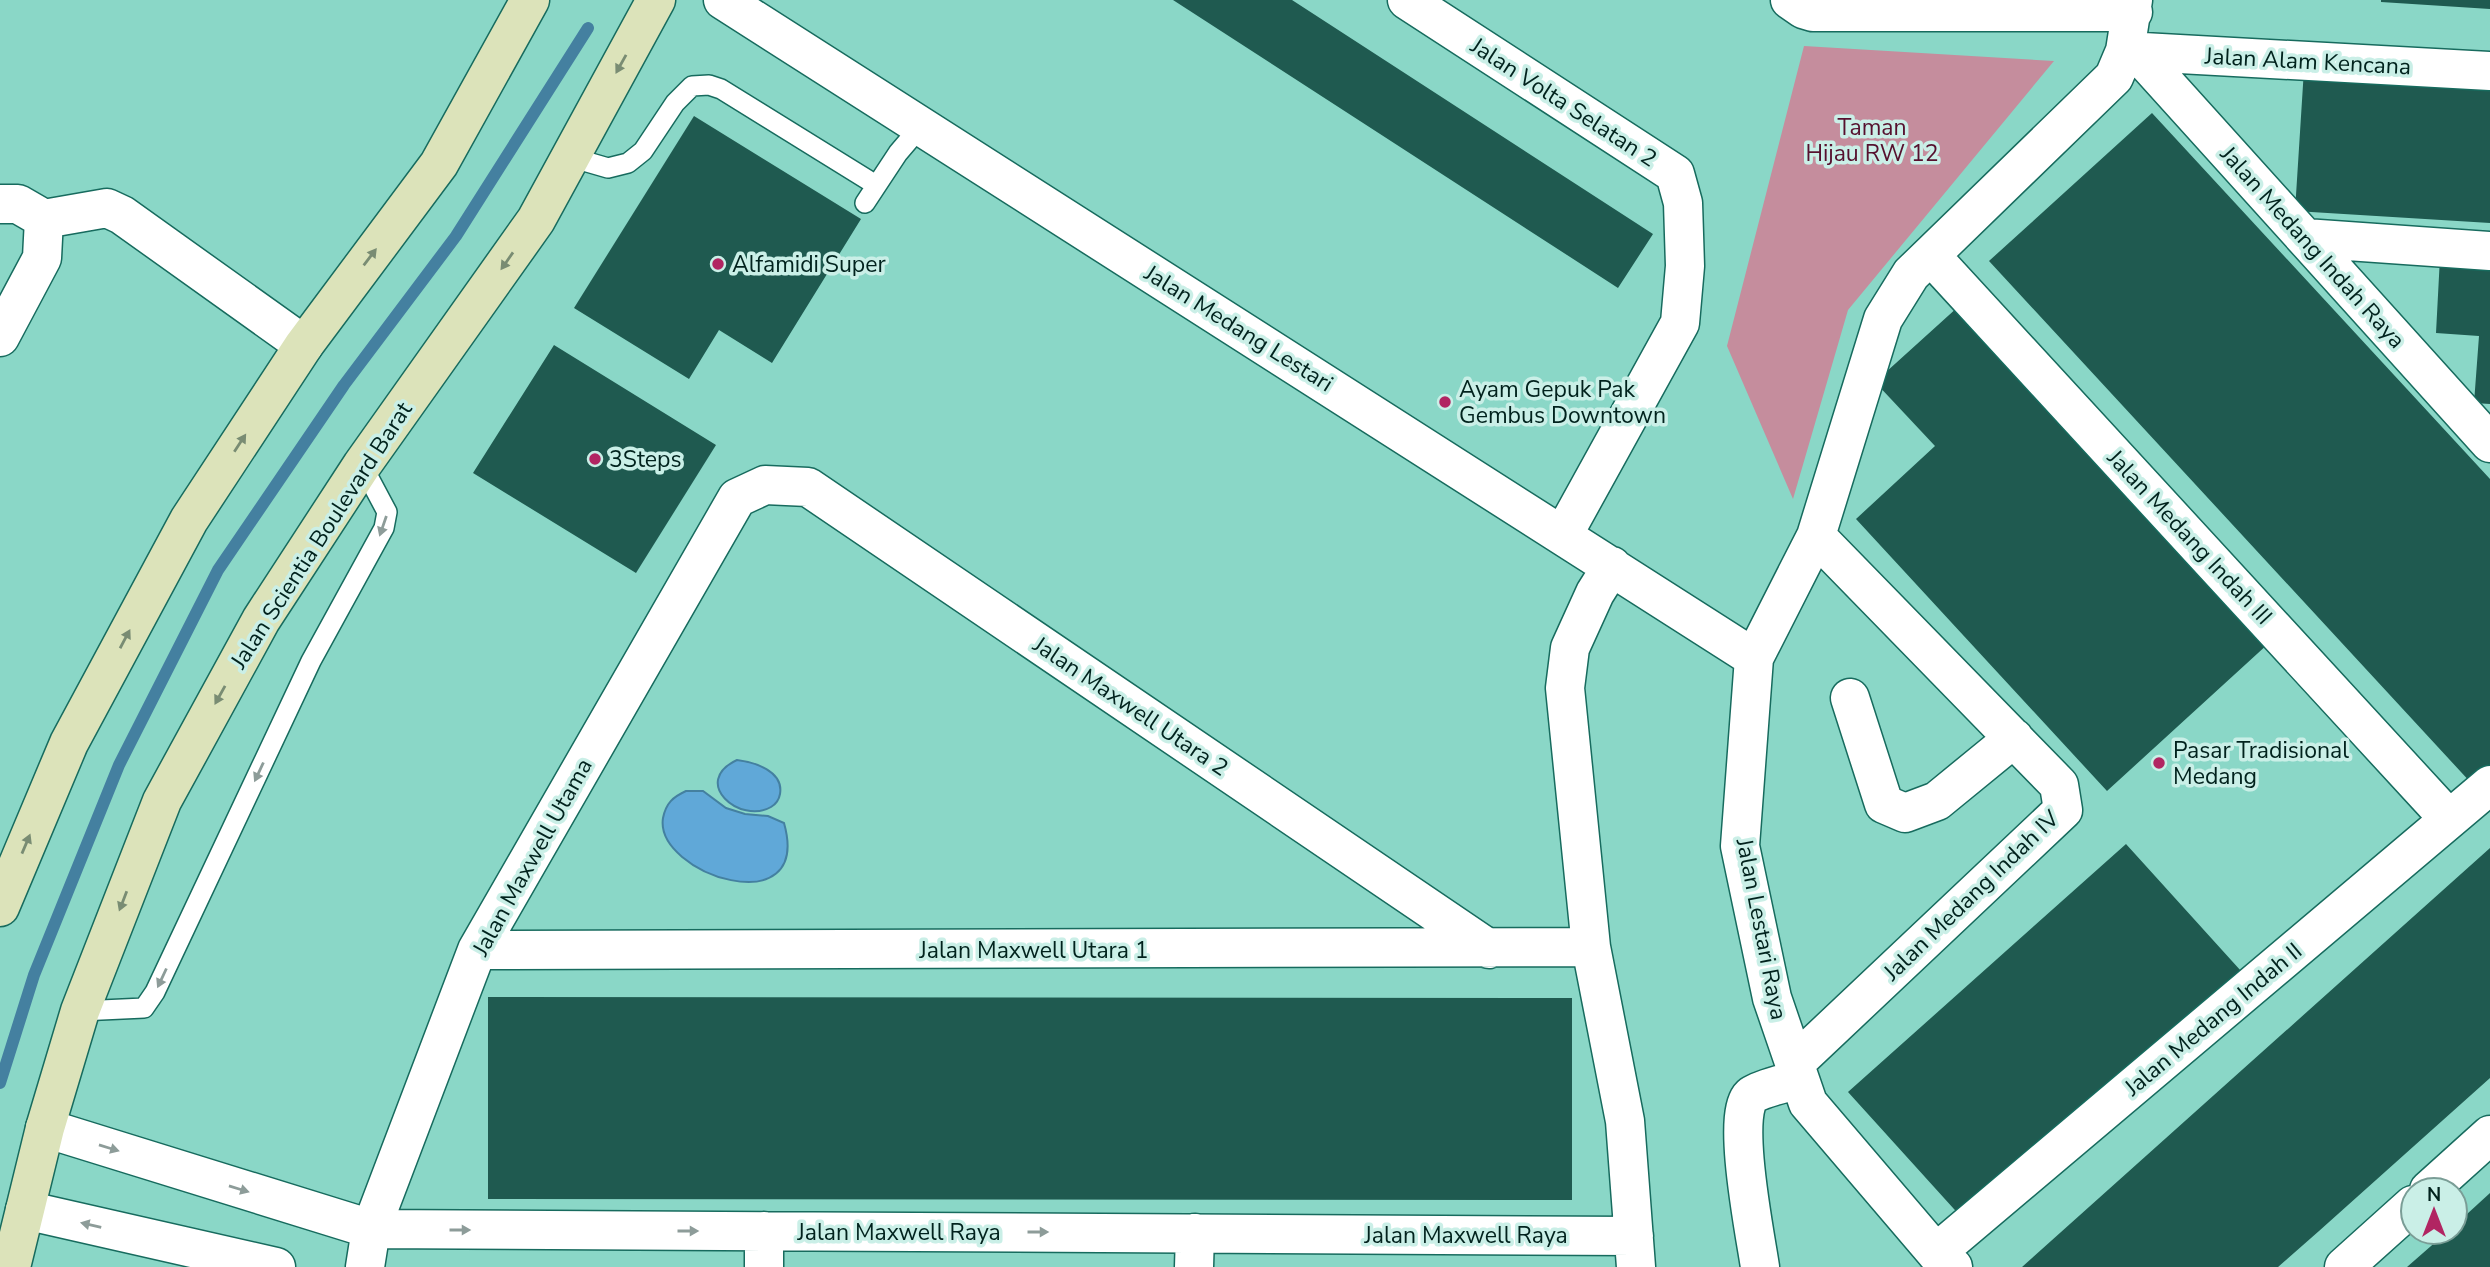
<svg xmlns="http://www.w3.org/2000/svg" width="2490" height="1267" font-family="'Nunito Sans',sans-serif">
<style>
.green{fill:#c58d9d}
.water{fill:#60a8d8;stroke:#4480a0;stroke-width:2}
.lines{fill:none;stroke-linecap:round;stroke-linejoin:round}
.stream{stroke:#4480a0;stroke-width:12}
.building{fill:#1f5a50}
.lane-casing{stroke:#176b5e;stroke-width:22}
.street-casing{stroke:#176b5e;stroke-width:41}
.secondary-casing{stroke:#176b5e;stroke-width:41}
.lane{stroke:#fff;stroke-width:19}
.street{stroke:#fff;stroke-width:38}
.secondary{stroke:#dce3ba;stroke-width:38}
.oneway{fill:#798c73}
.oneway2{fill:#8d9c99}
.poi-dot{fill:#b12562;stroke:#caefe7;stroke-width:2.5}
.labels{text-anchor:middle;stroke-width:7;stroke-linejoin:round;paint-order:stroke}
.street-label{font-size:23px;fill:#01221d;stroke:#caefe7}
.park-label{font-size:23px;fill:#56102e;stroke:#caefe7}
.poi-label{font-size:23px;fill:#01221d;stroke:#caefe7;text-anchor:start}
</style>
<rect width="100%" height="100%" fill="#8ad7c7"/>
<path class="green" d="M1804 46 2054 61 1848 310 1793 499 1727 346Z"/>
<path class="water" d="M737 760C754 762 784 771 780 794 779 800 776 804 771 807 740 825 690 782 737 760Z
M686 791H703L726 808 745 814 768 816 784 823C813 926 654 874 663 818 666 803 673 797 686 791Z"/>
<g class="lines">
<path class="stream" d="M0 1083 34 975 119 765 218 570 344 385 456 236 588 28"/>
</g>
<path class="building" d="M1173 0H1292L1653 234 1618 288Z
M2381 0H2490V9L2381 2Z
M2304 69 2490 79V223L2295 211Z
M2152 113 2490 479V770L2473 785 1989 261Z
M694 116 861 219 772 363 719 330 689 379 574 308Z
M2440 257 2490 260V404L2474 403 2479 336 2436 333Z
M1959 306 2269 643 2107 791 1856 519 1935 446 1875 382Z
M554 345 716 445 636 573 473 473Z
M2126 844 2241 971 1963 1219 1848 1092Z
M2490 848V1078L2319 1231 2278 1267H2022Z
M488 997 1572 998V1200L488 1199Z
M2490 1193V1267H2407L2447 1232H2455V1225Z"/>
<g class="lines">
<defs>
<path id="lane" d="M570 157 608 168 628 163 643 151 675 103 692 86 709 85 721 89 876 185
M865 203 898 153 921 126
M80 1011 144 1008 155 992 311 661 384 528 387 512 362 465"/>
<path id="street" d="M723 0 1754 658
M1407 0 1675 174 1683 203 1685 266 1680 323 1563 535
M1790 0 1803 9 1813 12H2133
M2125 51 2490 71
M2137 52 2490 443
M0 204H18L44 219 42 258 0 337
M44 219 107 208 122 215 304 345
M2305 238 2490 251
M1931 256 2449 819
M1612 566 1595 593 1570 648 1565 688 1591 947 1625 1121 1636 1267
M1850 698 1884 804 1905 813 1937 801 2014 738
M477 950 1591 947
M1794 1064 2063 810 2059 785 1816 536
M45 1128 371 1229 1634 1236
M2429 1190 2490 1135
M25 1210 276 1267
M1936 1253 2490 785
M365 1267 371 1229 477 950 737 498 765 485 808 487 1489 949
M764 1267V1231
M1194 1267 1195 1233
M1760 1267C1756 1239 1730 1111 1752 1095 1762 1088 1787 1083 1799 1079
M1953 1267 1936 1253 1808 1103 1772 998 1740 846 1754 658 1816 536 1883 319 1911 274 2114 77 2125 51 2133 0
M2344 1267 2413 1205"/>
<path id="secondary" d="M0 907 69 743 189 520 304 345 439 164 530 0
M11 1267 45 1128 80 1011 162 801 261 620 362 465 536 220 656 0"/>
</defs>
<use href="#lane" class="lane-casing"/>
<use href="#street" class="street-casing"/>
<use href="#secondary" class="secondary-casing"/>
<use href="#lane" class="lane"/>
<use href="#street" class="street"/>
<use href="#secondary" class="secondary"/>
</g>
<defs><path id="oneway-solid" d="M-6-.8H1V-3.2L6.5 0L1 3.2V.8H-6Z" transform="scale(1.75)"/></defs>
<g class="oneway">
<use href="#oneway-solid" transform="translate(621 64) rotate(119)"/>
<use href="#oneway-solid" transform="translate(370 257) rotate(-53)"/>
<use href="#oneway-solid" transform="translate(507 261) rotate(125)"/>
<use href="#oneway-solid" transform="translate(240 443) rotate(-57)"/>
<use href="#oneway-solid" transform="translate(125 639) rotate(-62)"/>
<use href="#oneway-solid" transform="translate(220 695) rotate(119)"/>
<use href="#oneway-solid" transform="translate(26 844) rotate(-67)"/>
<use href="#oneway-solid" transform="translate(123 901) rotate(111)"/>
</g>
<g class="oneway2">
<use href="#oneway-solid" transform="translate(383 526) rotate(109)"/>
<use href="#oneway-solid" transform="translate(259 772) rotate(115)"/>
<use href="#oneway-solid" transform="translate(162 978) rotate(115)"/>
<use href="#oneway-solid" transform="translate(109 1148) rotate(17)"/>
<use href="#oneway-solid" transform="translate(239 1189) rotate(17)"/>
<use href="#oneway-solid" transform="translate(91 1225) rotate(-167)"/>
<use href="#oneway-solid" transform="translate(460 1230)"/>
<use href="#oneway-solid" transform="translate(688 1231)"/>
<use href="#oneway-solid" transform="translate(1038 1232)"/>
</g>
<g class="poi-dot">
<circle cx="718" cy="264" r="7"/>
<circle cx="1445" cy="402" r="7"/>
<circle cx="595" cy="459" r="7"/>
<circle cx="2159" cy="763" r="7"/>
</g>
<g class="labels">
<g class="street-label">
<text transform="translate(2308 61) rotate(3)" y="8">Jalan Alam Kencana</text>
<text transform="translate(1564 102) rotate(33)" y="8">Jalan Volta Selatan 2</text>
<text transform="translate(2313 247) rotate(48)" y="8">Jalan Medang Indah Raya</text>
<text transform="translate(1239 328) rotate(32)" y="8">Jalan Medang Lestari</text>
<text transform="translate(321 535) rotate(-57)" y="8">Jalan Scientia Boulevard Barat</text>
<text transform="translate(2190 537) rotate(47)" y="8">Jalan Medang Indah III</text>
<text transform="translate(1131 706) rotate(34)" y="8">Jalan Maxwell Utara 2</text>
<text transform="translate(532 857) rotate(-61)" y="8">Jalan Maxwell Utama</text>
<text transform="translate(1971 895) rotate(-44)" y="8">Jalan Medang Indah IV</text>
<text transform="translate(1762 929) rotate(79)" y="8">Jalan Lestari Raya</text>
<text x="1034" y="958">Jalan Maxwell Utara 1</text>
<text transform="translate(2213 1019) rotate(-40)" y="8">Jalan Medang Indah II</text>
<text x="899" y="1240">Jalan Maxwell Raya</text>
<text x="1466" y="1243">Jalan Maxwell Raya</text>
</g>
<g class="park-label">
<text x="1872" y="135">Taman<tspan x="1872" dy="26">Hijau RW 12</tspan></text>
</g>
<g class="poi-label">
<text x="732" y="272">Alfamidi Super</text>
<text x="1459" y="397">Ayam Gepuk Pak<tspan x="1459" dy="26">Gembus Downtown</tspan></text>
<text x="609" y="467">3Steps</text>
<text x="2173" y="758">Pasar Tradisional<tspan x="2173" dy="26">Medang</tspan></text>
</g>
</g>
<g transform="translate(2434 1211)"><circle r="33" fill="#caefe7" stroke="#7a9d96" stroke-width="2"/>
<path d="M0-5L12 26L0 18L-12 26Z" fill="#b12562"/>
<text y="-10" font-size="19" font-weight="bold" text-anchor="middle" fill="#01221d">N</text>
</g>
</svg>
